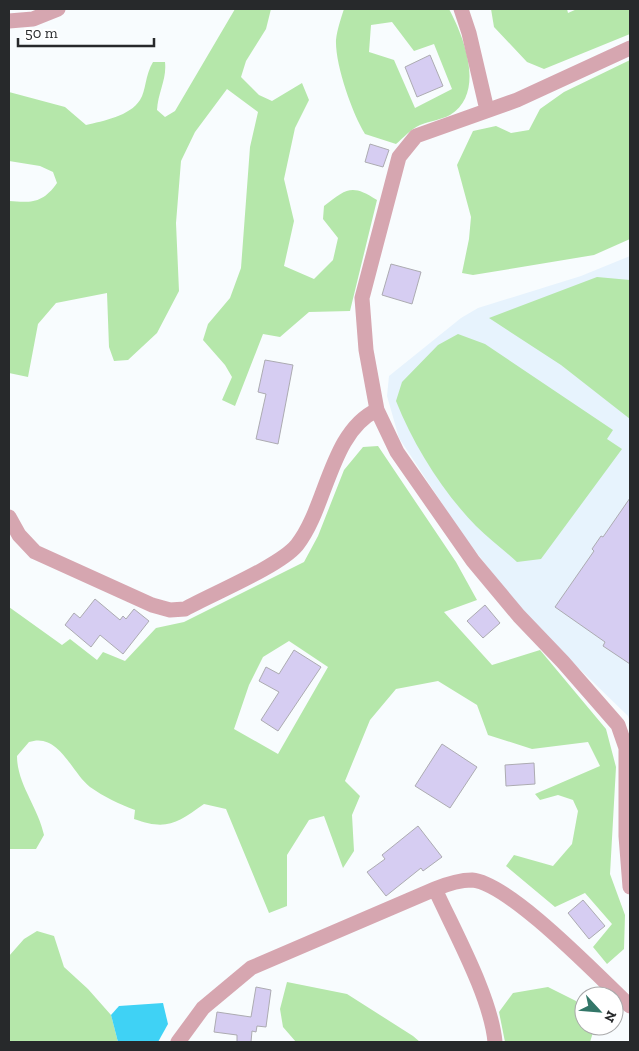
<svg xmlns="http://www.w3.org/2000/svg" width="639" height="1051" font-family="'Zilla Slab',serif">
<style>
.built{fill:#e7f3fd}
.green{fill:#b5e7aa;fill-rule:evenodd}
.water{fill:#3fd2f5}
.building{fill:#d6cdf2;stroke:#acabb1}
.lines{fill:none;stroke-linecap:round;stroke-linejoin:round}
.street{stroke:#d6a6b0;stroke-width:15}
</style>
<rect width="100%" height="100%" fill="#f8fcfe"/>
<path class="built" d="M630 256V723L628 716 559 649 512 598 462 534 399 438 387 396 389 376 461 318 478 308 581 276Z"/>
<path class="green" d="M235 9H271L266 29 246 61 241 77 259 95 272 101 302 83 309 100 295 128 284 179 294 221 284 266 314 279 333 260 338 238 323 219 324 206C347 188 352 184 377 200L350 311 309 312 280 337 263 334 235 406 222 400 232 377 225 365 203 340 208 324 230 298 241 268 250 147 258 112 227 89 195 132 181 161 176 223 179 291 157 333 128 360 114 361 109 347 107 293 56 303 38 324 28 377 9 373V201C32 203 43 203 57 183L53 172 40 166 9 161V92L65 107 86 125C103 121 130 116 140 100 146 91 145 75 153 62H165C167 79 158 92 157 110L165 117 175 111Z
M344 9H449C464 37 486 93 450 115 441 120 429 121 420 125 411 129 403 138 396 144L365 134C352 113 335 64 336 40 337 30 341 18 344 9ZM392 22 414 51 434 44 452 89 415 108 394 60 369 52 371 25Z
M491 9H567L568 13 577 9H630V34L544 69 527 62 494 27Z
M630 60V239L594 255 473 275 462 273 469 239 471 217 457 165 473 131 496 126 511 133 529 130 540 109 564 92Z
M597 277 630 280V419L561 365 489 318Z
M458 334 485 344 613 430 607 439 622 449 541 559 517 562C504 550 489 539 476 526 442 491 414 446 396 401L402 382 438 345Z
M378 446 456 562 477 600 444 612 492 665 540 650 606 729 616 767 610 874 625 915 624 949 607 964 593 947 612 924 585 893 555 907 506 866 514 855 553 866 572 844 578 811 573 800 558 795 540 800 535 794 600 766 588 742 532 749 488 735 477 705 438 681 396 689 370 720 345 781 360 796 352 815 354 851 343 868 324 816 309 820 287 855V906L269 913 226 809 204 804C177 823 167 831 134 819L135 810C119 804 104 797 90 787 71 772 59 732 29 742L17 756C17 784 38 807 44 835L36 849H9V607L62 645 70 639 97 660 103 652 125 661 156 628 184 622 304 562 318 536 344 470 363 447ZM289 641 328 667 278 754 234 729 249 685 263 657Z
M37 931 54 936 64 967 88 989 111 1015 118 1042H9V956L24 939Z
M287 982 347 994 413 1036 420 1042H296L283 1027 280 1009Z
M548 987 576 1001 584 1010V1026H595L590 1042H505L499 1012 513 993Z"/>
<path class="water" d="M163 1003 168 1024 158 1042H118L111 1015 119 1006Z"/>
<path class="building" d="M430 55 443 86 417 97 405 67Z
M370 144 389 150 383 167 365 162Z
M391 264 421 272 412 304 382 295Z
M265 360 293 365 278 444 256 439 266 394 258 392Z
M630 498V664L603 646 605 642 555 607 594 551 592 549 601 536 603 537Z
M95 599 120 620 123 616 126 619 134 609 149 621 123 654 100 635 91 647 65 625 74 613 80 618Z
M485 605 500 623 483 638 467 621Z
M294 650 321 667 278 731 261 720 279 692 259 681 266 667 279 674Z
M442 744 477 767 450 808 415 786Z
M534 763 535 784 506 786 505 765Z
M418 826 442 857 423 871 421 868 386 896 367 872 385 859 382 855Z
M583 900 605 926 589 939 568 913Z
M256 987 271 990 266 1027 257 1026 256 1032 252 1031 251 1042H237V1035L214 1032 217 1012 251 1017Z"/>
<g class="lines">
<path class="street" d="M461 9 469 33 487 110
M9 21 33 19 58 9
M630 48 517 100 416 136 399 157 362 298 366 350 377 410 397 452 473 561 519 616 563 662 618 725 626 748V836L630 887
M9 517 19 535 35 552 152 605 170 610 185 609C212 594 280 566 297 545 327 507 330 432 377 410
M435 889C454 931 491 997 495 1042
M178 1042 203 1008 251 968 435 889C447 884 460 880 472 880 510 883 600 978 630 1006"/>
</g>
<rect width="639" height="1051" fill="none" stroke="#27292b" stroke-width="20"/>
<g transform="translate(599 1011) rotate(116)"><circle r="24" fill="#ffffff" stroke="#a9a9aa"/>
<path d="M0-4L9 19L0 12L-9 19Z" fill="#337668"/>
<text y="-8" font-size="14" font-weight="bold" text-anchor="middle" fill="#27292b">N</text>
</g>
<path d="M18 38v8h136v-8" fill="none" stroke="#27292b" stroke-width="2.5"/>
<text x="25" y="38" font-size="15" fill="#27292b" stroke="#ffffff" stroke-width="4" paint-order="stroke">50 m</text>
</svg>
